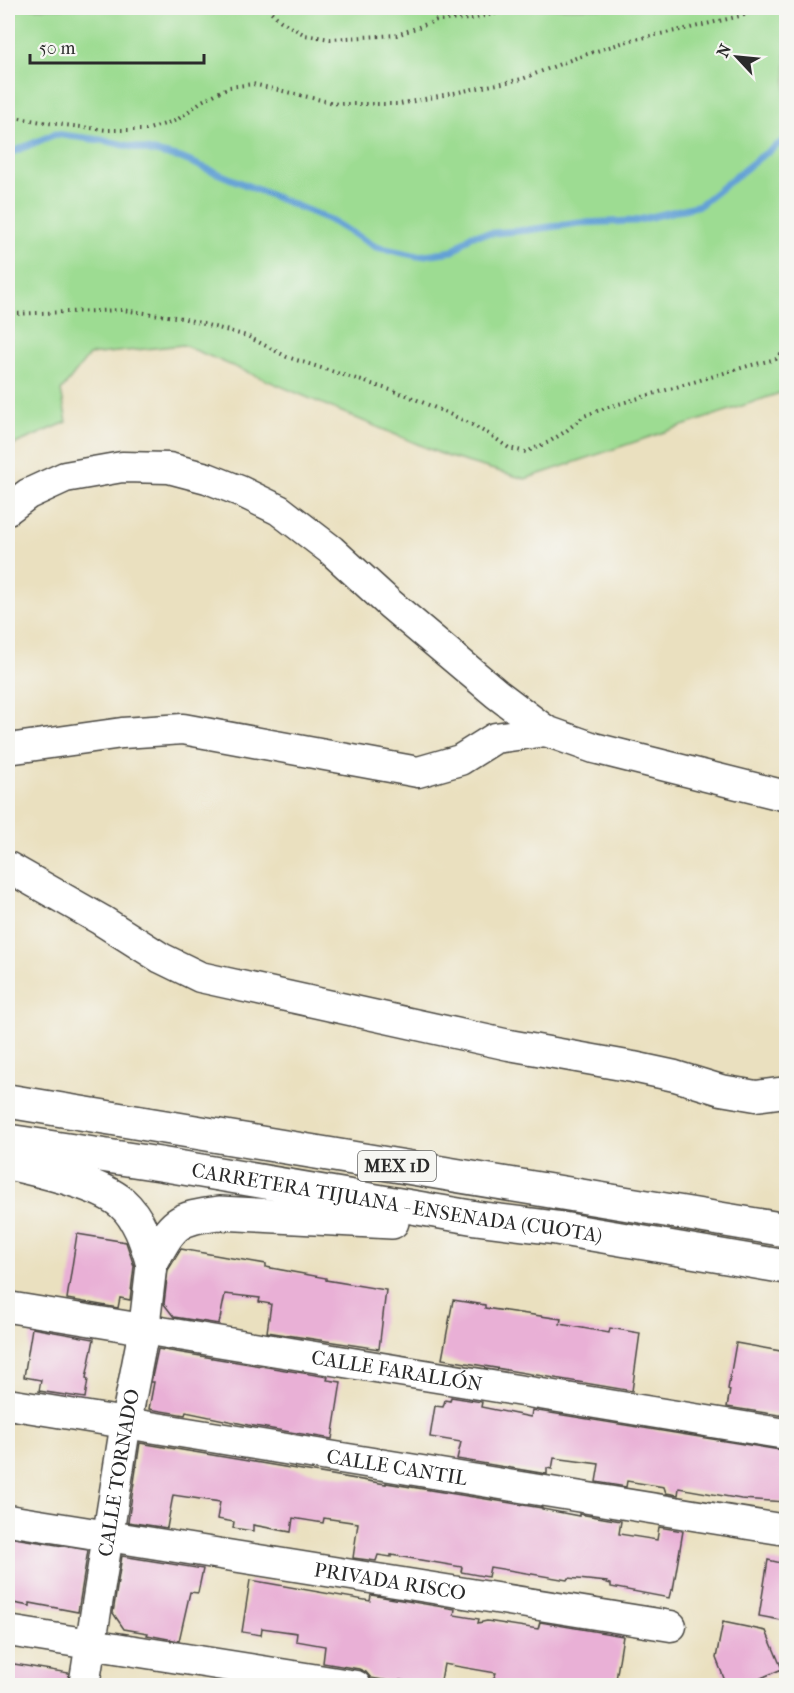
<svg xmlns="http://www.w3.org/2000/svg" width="794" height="1693" font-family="'IM FELL French Canon',serif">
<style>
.green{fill:#9ddc92;stroke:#64845e;stroke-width:1.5}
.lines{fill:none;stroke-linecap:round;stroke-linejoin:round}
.stream{stroke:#63a1d5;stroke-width:7}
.building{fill:#e9b0d6}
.minor-casing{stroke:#484641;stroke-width:33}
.highway-casing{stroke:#484641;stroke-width:36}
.path{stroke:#484641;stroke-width:4;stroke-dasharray:1.5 4.5;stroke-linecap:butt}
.minor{stroke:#fff;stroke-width:30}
.highway{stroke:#fff;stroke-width:33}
.labels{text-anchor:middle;stroke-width:6;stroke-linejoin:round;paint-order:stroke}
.shield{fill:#f6f6f2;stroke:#686867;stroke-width:1.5}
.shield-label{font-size:18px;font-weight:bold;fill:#2b2b2b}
.street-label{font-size:20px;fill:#2b2b2b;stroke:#f6f6f2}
</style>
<rect width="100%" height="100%" fill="#f6f6f2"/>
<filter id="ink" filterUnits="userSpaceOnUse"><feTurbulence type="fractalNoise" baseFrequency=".0167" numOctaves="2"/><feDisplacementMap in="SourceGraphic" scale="12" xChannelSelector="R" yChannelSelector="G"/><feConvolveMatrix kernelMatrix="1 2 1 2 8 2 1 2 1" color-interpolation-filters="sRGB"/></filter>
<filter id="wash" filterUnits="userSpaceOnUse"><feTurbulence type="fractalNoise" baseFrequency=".008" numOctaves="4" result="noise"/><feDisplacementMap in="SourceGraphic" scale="24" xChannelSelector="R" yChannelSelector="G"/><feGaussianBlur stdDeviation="1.35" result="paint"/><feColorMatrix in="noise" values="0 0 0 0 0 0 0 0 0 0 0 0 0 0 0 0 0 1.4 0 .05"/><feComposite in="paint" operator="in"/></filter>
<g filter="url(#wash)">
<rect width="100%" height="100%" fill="#eae0bf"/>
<path class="green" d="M8 8H786V391L525 479 446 456 183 345 89 355 61 391 67 422 8 447Z"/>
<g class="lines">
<path class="stream" d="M8 154 55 134 107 141 181 158 328 219 376 247 418 256 453 251 472 235 528 230 579 223 635 221 700 205 759 158 786 139"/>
</g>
<g id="blocks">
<path class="building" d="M77 1234 126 1242 134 1266 130 1300 120 1298 118 1308 67 1299Z
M181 1249 266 1264V1267L326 1278V1280L386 1290 379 1349 267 1332 271 1304 259 1302 260 1298 225 1294 219 1324 174 1317 164 1304 168 1270Z
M453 1300 485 1305V1308L561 1319 560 1324 609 1333 610 1328 640 1333 632 1391 442 1359Z
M32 1328 94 1339 86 1378 88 1379 85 1398 39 1391 41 1380 24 1377Z
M736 1343 786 1352V1404L785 1416 727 1407 730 1390 728 1389Z
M158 1349 328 1377 327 1380 341 1382 332 1439 248 1425 186 1412 185 1415 149 1409 154 1382H151Z
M451 1397 482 1402 481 1407 531 1417 532 1410 786 1451V1502L741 1499 679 1488 678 1495 666 1493 664 1487 627 1481 626 1487 596 1482 599 1464 554 1458 552 1469 547 1468V1474L457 1459 461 1442 430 1437 435 1406 443 1407 445 1400 450 1401Z
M140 1443 386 1484V1483L542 1508V1509L579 1516V1514L621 1521 619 1534 657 1540 659 1527 683 1531 673 1590H671L669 1598 611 1587V1584L607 1583V1582L568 1578 567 1580 490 1567 488 1577 461 1572 462 1567 391 1555V1557L378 1555 376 1561 353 1558 358 1523 324 1518 323 1523 293 1518 291 1532 253 1525V1531L233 1528 234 1522 217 1519 220 1502 173 1495 167 1528 128 1522Z
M8 1537 88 1550 78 1612 30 1603V1606L8 1602Z
M122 1556 203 1569 198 1593 190 1592 179 1641 147 1635 148 1633 124 1629 113 1613Z
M768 1560 786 1564V1621L759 1616Z
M250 1580 370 1601 371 1595 455 1609 454 1615 479 1619 478 1623 487 1621 538 1629 540 1622 623 1636 615 1686H490L496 1673 444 1664 440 1686 400 1680V1683L371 1678 366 1672 359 1669 323 1663 325 1646 296 1641 297 1633 262 1628 261 1635 242 1632Z
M723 1622 766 1631 782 1669 761 1678 764 1686H727L716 1658Z
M8 1663 69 1673 67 1686H8Z"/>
</g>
</g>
<g filter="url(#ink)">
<use href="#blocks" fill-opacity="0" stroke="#484641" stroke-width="1.5"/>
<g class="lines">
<defs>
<g id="minor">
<path d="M8 509 28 494 65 477 122 467 169 468 207 478 240 491 279 510 331 550 390 604 497 694 546 731 594 748 786 796"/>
<path d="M8 749 122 733 183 729 418 772 460 760 495 738 546 731"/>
<path d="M8 867 101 920 161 958 200 977 509 1045 633 1067 675 1076 721 1090 756 1096 786 1092"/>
<path id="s1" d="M8 1307 786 1434"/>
<path id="s2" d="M8 1404 786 1530"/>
<path id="s3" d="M8 1520 671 1626"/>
<path d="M8 1631 356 1686"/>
<path id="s4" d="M84 1686 126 1422 144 1329 152 1261"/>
</g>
<g id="highway">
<path d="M8 1101 786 1230"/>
<path id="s5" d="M8 1141 160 1164 476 1218 556 1228 786 1267"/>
<path d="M8 1163C38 1170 99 1183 122 1203 139 1218 146 1241 152 1261"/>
<path d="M152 1261C174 1222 175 1219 219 1213L392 1222"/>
</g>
</defs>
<use href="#minor" class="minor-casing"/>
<use href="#highway" class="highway-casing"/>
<path class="path" d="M267 8 281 21 305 35 330 39 397 35 437 20 471 19 520 8
M8 116 48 123 107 130H146L177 120 202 101 229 87 253 84 338 104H400L522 79 578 57 631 40 690 28 744 15 756 8
M8 318 11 314 123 310 182 318 247 336 287 357 406 395 465 421 492 436 509 448 526 452 549 442 566 431 584 416 605 408 748 366 776 359 786 350"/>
<use href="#minor" class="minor"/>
<use href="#highway" class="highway"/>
</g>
</g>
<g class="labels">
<rect class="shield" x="358" y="1151" width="78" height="30" rx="4.5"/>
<g class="shield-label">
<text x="397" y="1172">MEX 1D</text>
</g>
<g class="street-label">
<text dy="7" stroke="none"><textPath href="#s5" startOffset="394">CARRETERA TIJUANA - ENSENADA (CUOTA)</textPath></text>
<text dy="7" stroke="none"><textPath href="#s1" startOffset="394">CALLE FARALLÓN</textPath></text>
<text dy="7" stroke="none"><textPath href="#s2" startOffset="394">CALLE CANTIL</textPath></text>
<text dy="7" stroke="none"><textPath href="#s4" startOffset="216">CALLE TORNADO</textPath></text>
<text dy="7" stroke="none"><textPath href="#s3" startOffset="387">PRIVADA RISCO</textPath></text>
</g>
</g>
<rect width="794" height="1693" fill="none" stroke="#f6f6f2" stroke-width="30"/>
<g transform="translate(737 57) rotate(296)" stroke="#f6f6f2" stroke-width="4.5" paint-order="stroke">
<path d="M0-4.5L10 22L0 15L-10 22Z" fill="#2b2b2b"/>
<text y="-9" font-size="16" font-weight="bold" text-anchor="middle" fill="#2b2b2b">N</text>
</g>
<path d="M30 54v9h174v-9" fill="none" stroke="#2b2b2b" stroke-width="3"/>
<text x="39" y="54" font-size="18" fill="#2b2b2b" stroke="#f6f6f2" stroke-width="4.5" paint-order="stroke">50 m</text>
</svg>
